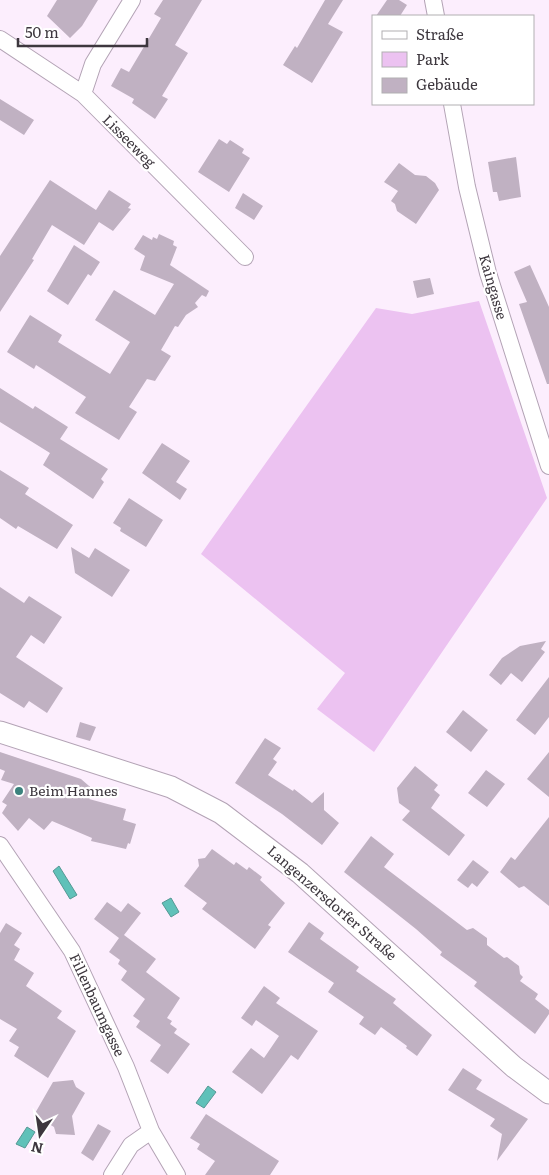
<svg xmlns="http://www.w3.org/2000/svg" width="549" height="1175" font-family="Literata,serif">
<style>
.green{fill:#ecc2f1}
.water{fill:#5fc1b9;stroke:#559894}
.building{fill:#c0b1c2}
.lines{fill:none;stroke-linecap:round;stroke-linejoin:round}
.minor-casing{stroke:#b3a3b5;stroke-width:18}
.major-casing{stroke:#b3a3b5;stroke-width:23}
.minor{stroke:#fff;stroke-width:16}
.major{stroke:#fff;stroke-width:21}
.poi-dot{fill:#3b827d;stroke:#fff;stroke-width:2}
.labels{text-anchor:middle;stroke-width:4.5;stroke-linejoin:round;paint-order:stroke}
.street-label{font-size:14px;fill:#3d373e;stroke:#fff}
.poi-label{font-size:14px;fill:#3d373e;stroke:#fff;text-anchor:start}
</style>
<rect width="100%" height="100%" fill="#fceefd"/>
<path class="green" d="M479 301 547 498 374 752 317 709 345 673 201 554 376 308 412 314Z"/>
<path class="water" d="M59 866 77 895 70 899 53 871Z
M171 898 179 912 171 917 162 903Z
M208 1086 216 1092 204 1108 196 1103Z
M27 1127 35 1132 25 1148 16 1144Z"/>
<path class="building" d="M57 0H98L82 26 70 38 47 16Z
M163 0H202L175 45 188 53 162 96 168 99 155 119 132 103 134 99 111 86 121 68 129 72 161 18 154 14Z
M325 0H343L328 24 343 32 312 83 283 65 295 46 297 48Z
M387 0H399L407 5 400 16H376Z
M0 99 34 120 24 135 0 120Z
M219 139 227 144 230 140 244 149 242 153 250 158 229 192 198 172Z
M516 157 521 197 499 201 497 192H493L488 162Z
M399 163 415 175 426 176 435 183 439 190 416 224 397 211 395 204 391 201 398 191 384 182Z
M50 180 96 210 109 190 131 204 128 208 131 209 113 231 99 222 84 245 52 225 32 259 34 260 0 312V256Z
M243 193 263 206 254 220 235 208Z
M159 234 174 241 173 245 177 247 170 265 209 291 206 297 202 295 195 303 198 307 186 315 178 327 175 326 161 350 171 356 155 381 147 379 129 407 137 412 119 440 75 413 86 397 36 365 34 369 7 352 30 315 62 335 58 342 110 374 130 342 95 320 114 290 155 315 174 284 140 270 145 256 134 249 143 235 152 240 153 237 157 239Z
M74 245 100 262 91 276 88 274 68 305 47 291Z
M530 265 549 307V384H547L519 304 527 302 514 272Z
M430 278 434 294 417 298 413 281Z
M0 388 33 409 35 406 68 427 60 439 108 469 101 479 104 482 93 499 43 465 50 453 0 422Z
M162 443 190 461 176 482 187 489 180 500 142 473Z
M0 470 29 488 25 494 73 525 57 549 18 526 16 529 0 518Z
M129 498 163 520 146 547 120 531 121 528 113 523Z
M71 547 89 558 95 548 130 570 112 597 75 573Z
M0 587 24 603 29 596 62 617 44 644 31 635 16 657 63 688 47 713 29 701 24 708 0 693Z
M546 641 541 649 545 652 522 682 511 673 501 685 489 675 502 658 520 646Z
M549 677V717L535 735 516 720Z
M463 710 488 730 471 752 446 732Z
M80 722 96 727 90 741 76 737Z
M265 738 281 748 273 759 277 762 268 775 293 791 294 789 312 803 324 792V810L339 823 322 845 282 814 235 783Z
M0 752 81 779 96 792 89 799 126 809 123 820 136 824 130 844 128 843 126 849 91 841 92 838 52 821 44 830 29 818 18 831 2 813 7 805 2 802 14 784 1 780 5 771 0 769Z
M549 752V797L527 779Z
M415 766 438 785 434 790 440 795 431 808 465 835 449 856 402 820 410 811 399 803 397 788Z
M486 770 505 784 487 807 468 793Z
M549 817V906L524 886 519 888 500 872 511 857 515 860Z
M371 836 394 854 384 867 467 930 473 928 487 938V945L504 958 507 957 519 966 520 974 523 977 520 981 538 994 535 999 549 1010V1014L535 1034 474 986 477 982 440 955 442 952 416 929 344 872Z
M212 849 234 865 236 862 247 870 249 867 262 877 260 880 285 903 268 925 271 927 255 949 202 909 207 903 184 886 199 866 198 859 205 858Z
M473 860 489 872 477 887 472 883 468 888 457 880Z
M107 902 121 912 128 903 141 913 124 935 156 959 146 972 180 998 167 1018 172 1021 170 1024 177 1029 174 1033 190 1044 168 1074 150 1061 161 1045 136 1027 140 1021 133 1016 145 999 121 980 127 971 118 964 120 960 109 952 119 938 94 919Z
M309 922 324 933 320 939 359 967 356 971 396 999 393 1003 432 1035 417 1056 406 1048 407 1046 381 1027 375 1035 359 1024 364 1017 328 992 334 983 288 952Z
M6 923 22 933 14 945 20 949 14 960 34 973 26 986 62 1011 57 1018 76 1031 48 1078 14 1056 19 1047 9 1041 17 1029 0 1019V933Z
M264 986 280 998 276 1003 318 1031 298 1060 291 1055 262 1094 232 1072 251 1048 264 1058 279 1036 256 1020 252 1026 241 1018Z
M463 1068 482 1080 476 1089 528 1119 497 1161 502 1134 490 1126 495 1119 448 1090Z
M73 1080 76 1087 85 1093 72 1116 75 1135 56 1134 54 1127 34 1115 53 1082Z
M206 1114 279 1161 270 1175H205L215 1161 197 1149 200 1144 190 1138Z
M98 1124 111 1131 93 1161 81 1153Z"/>
<g class="lines">
<defs>
<path id="minor" d="M433 0 436 16
M0 39 83 94 245 257
M83 94 93 64 132 0
M452 104 467 187 488 273 549 466
M0 845 72 951 126 1067 151 1131 177 1175
M112 1175 131 1145 151 1131"/>
<path id="major" d="M0 732 171 787 221 813 300 873 514 1067 549 1093"/>
</defs>
<use href="#minor" class="minor-casing"/>
<use href="#major" class="major-casing"/>
<use href="#minor" class="minor"/>
<use href="#major" class="major"/>
</g>
<circle class="poi-dot" cx="19" cy="791" r="5"/>
<g class="labels">
<g class="street-label">
<text transform="translate(129 141) rotate(45)" y="5">Lisseeweg</text>
<text transform="translate(493 287) rotate(74)" y="5">Kaingasse</text>
<text transform="translate(332 903) rotate(41)" y="5">Langenzersdorfer Straße</text>
<text transform="translate(97 1005) rotate(65)" y="5">Fillenbaumgasse</text>
</g>
<g class="poi-label">
<text x="29" y="796">Beim Hannes</text>
</g>
</g>
<rect x="372" y="15" width="162" height="90" fill="#ffffff" stroke="#b1afb2"/>
<rect x="382" y="31" width="25" height="8" fill="#ffffff" stroke="#b1afb2"/>
<text x="416" y="40" font-size="15" fill="#3d373e">Straße</text>
<rect x="382" y="52" width="25" height="15" fill="#ecc2f1" stroke="#b1afb2"/>
<text x="416" y="65" font-size="15" fill="#3d373e">Park</text>
<rect x="382" y="78" width="25" height="15" fill="#c0b1c2" stroke="#b1afb2"/>
<text x="416" y="90" font-size="15" fill="#3d373e">Gebäude</text>
<g transform="translate(40 1135) rotate(193)" stroke="#ffffff" stroke-width="4" paint-order="stroke">
<path d="M0-4L9 19L0 12L-9 19Z" fill="#3d373e"/>
<text y="-8" font-size="14" font-weight="bold" text-anchor="middle" fill="#3d373e">N</text>
</g>
<path d="M18 38v8h129v-8" fill="none" stroke="#3d373e" stroke-width="2.5"/>
<text x="25" y="38" font-size="15" fill="#3d373e" stroke="#ffffff" stroke-width="4" paint-order="stroke">50 m</text>
</svg>
